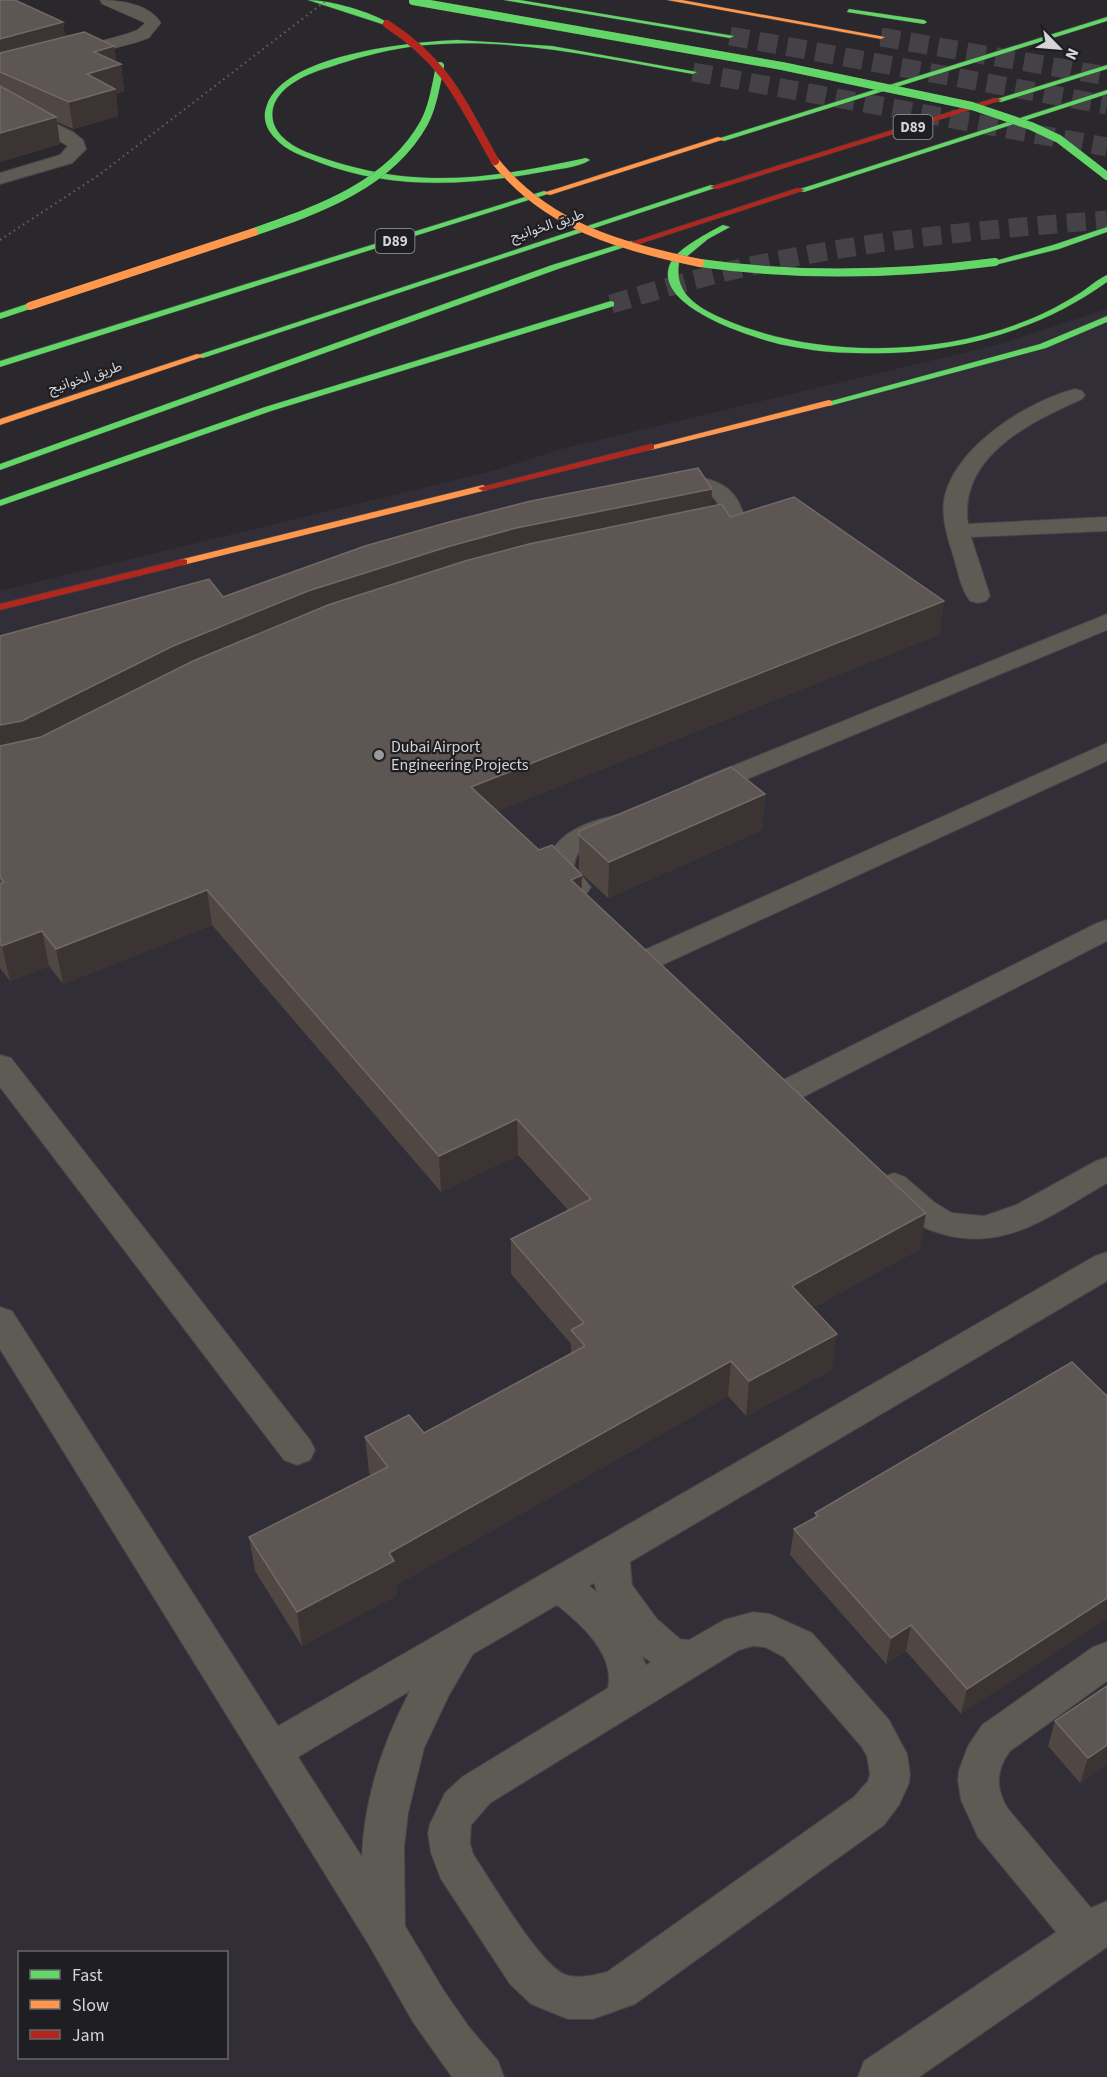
<svg xmlns="http://www.w3.org/2000/svg" width="1107" height="2077" font-family="'Source Sans 3','Noto Sans Arabic',sans-serif">
<style>
.built{fill:#312e38;fill-rule:evenodd}
.lines{fill:none;stroke-linecap:round;stroke-linejoin:round}
.primary-tunnel{stroke:#444246;stroke-width:19;stroke-dasharray:19 10;stroke-linecap:butt}
.highway-tunnel{stroke:#444246;stroke-width:19;stroke-dasharray:19 10;stroke-linecap:butt}
.lane-casing{stroke:#454447;stroke-width:2}
.street-casing{stroke:#454447;stroke-width:1}
.fast-casing{stroke:#454447;stroke-width:1}
.slow-casing{stroke:#454447;stroke-width:1}
.jam-casing{stroke:#454447;stroke-width:1}
.lane{fill:#5e5a54;fill-rule:evenodd}
.street{fill:#5e5a54;fill-rule:evenodd}
.fast{fill:#63d668;fill-rule:evenodd}
.slow{fill:#ff974d;fill-rule:evenodd}
.jam{fill:#b3261e;fill-rule:evenodd}
.rail{stroke:#666461;stroke-width:2;stroke-dasharray:1.5 4;stroke-linecap:butt}
.fast-bridge-casing{stroke:#454447;stroke-width:8;stroke-linecap:butt}
.slow-bridge-casing{stroke:#454447;stroke-width:8;stroke-linecap:butt}
.jam-bridge-casing{stroke:#454447;stroke-width:8;stroke-linecap:butt}
.fast-bridge{stroke:#63d668;stroke-width:8}
.slow-bridge{stroke:#ff974d;stroke-width:8}
.jam-bridge{stroke:#b3261e;stroke-width:8}
.wall{fill:#504742}
.shaded-wall{fill:#3b3433}
.building{fill:#5e5652;stroke:#716a67;stroke-width:1.5}
.poi-dot{fill:#99989c;stroke:#1f1e23;stroke-width:2}
.labels{text-anchor:middle;stroke-width:4.5;stroke-linejoin:round;paint-order:stroke}
.far-street-label{font-size:14px;fill:#d5d4d8;stroke:#1f1e23}
.shield{fill:#1f1e23;stroke:#9e9da2;stroke-width:1.5}
.shield-label{font-size:15px;font-weight:bold;fill:#d5d4d8}
.poi-label{font-size:16px;fill:#d5d4d8;stroke:#1f1e23;text-anchor:start}
</style>
<rect width="100%" height="100%" fill="#2a282c"/>
<path class="built" d="M1107 309V2077H0V591L496 470 561 449 1001 344ZM20 1952H226V2058H20Z"/>
<g class="lines">
<path class="primary-tunnel" d="M730 36 1107 105
M881 37 1107 76
M611 304C658 290 704 276 751 266 868 240 988 229 1107 220"/>
<path class="highway-tunnel" d="M693 72 1107 147"/>
<defs>
<path id="lane" d="M0 97 73 132 83 140 86 149 72 163 0 184V173L60 155 68 146 0 108Z
M1075 389 1082 391 1085 395 1082 399C1031 422 958 456 968 524L1107 517V531L971 537 990 596 986 601 978 603 970 601C961 589 958 572 954 558 948 539 940 516 945 495 958 445 1028 401 1075 389Z
M691 476C718 479 737 488 744 516L731 532 698 540 690 538 687 533 690 528 715 522 722 515C712 478 687 496 662 490L659 485 662 480Z
M1107 614V630L711 794 702 796 693 794 689 788 693 782Z
M1107 743V761L662 965 652 967 642 965 638 958 642 951Z
M616 815 626 817 629 823C615 844 578 833 574 867L591 887 587 893C567 898 556 885 546 869 550 834 586 822 616 815Z
M1107 920V941L803 1097 792 1100 781 1097 777 1089 781 1081 1097 923Z
M0 1055 11 1058 310 1440 315 1450 310 1460 297 1465 284 1460 0 1087Z
M1107 1157V1183C1049 1216 1002 1256 933 1231 912 1224 889 1205 878 1185L883 1177 894 1173 905 1177 934 1202 952 1213 984 1216 1016 1205 1096 1161Z
M1107 1252V1281L630 1562 632 1585 657 1619 680 1639 689 1640 724 1620 753 1612 770 1614 812 1633 889 1720 907 1754 910 1774 909 1783 899 1805 884 1825 635 2004 593 2019H568L531 2004 510 1984 441 1879 431 1853 428 1833 430 1824 445 1793 462 1777 608 1688C615 1654 581 1624 557 1605L473 1654 449 1695 424 1748 408 1813 404 1848 405 1926 444 1991 469 2027 498 2061 504 2077H452L413 2022 369 1945 0 1349V1307L12 1311 278 1726 1095 1256ZM594 1583 597 1592 589 1586ZM753 1646 765 1647 784 1657 861 1746 867 1756 870 1774 868 1781 854 1797 607 1972C594 1975 579 1979 566 1975 540 1966 490 1879 473 1854L470 1843 471 1825 490 1803 739 1650ZM642 1656 651 1662 646 1665ZM410 1691C383 1742 364 1799 362 1857L298 1757Z
M1107 1642V1681L1010 1751C996 1770 995 1788 1008 1809L1091 1908 1107 1901V1947L919 2077H858L864 2061 1056 1932 978 1837 961 1800 958 1780 959 1770 968 1746 982 1725 1093 1647Z"/>
<path id="street" d="M100 0C121 0 150 4 161 23L149 38 138 42 0 79V69L126 34 137 30 145 23 102 4Z"/>
<path id="fast" d="M308 0C330 0 372 12 390 24L385 25Z
M504 0H520L734 36 730 38Z
M849 9 924 20 927 22 924 24 847 12Z
M1107 17V21L724 141 717 139Z
M457 40 552 46 697 72 693 74C601 58 503 34 409 47 382 51 356 58 330 67 309 73 279 85 273 108 268 131 290 146 309 153 410 191 484 180 586 158L590 160C578 168 556 169 542 172 466 186 391 190 318 162 303 156 286 151 275 138 266 129 262 117 267 105 285 54 411 42 457 40Z
M1107 65V69L1001 102 994 100Z
M1107 90V94L804 192 797 190Z
M711 185 718 187 203 358 195 356Z
M544 191 551 193 0 367V361Z
M723 225 730 227 708 239 679 263C674 295 699 308 726 320 816 358 937 357 1028 320 1046 313 1064 303 1080 293 1089 287 1098 279 1107 275V282C1035 334 945 356 857 353 832 353 808 350 784 345 756 339 648 306 671 262 677 249 711 231 723 225Z
M1107 227V232L1059 249 995 265 991 262 1053 245Z
M630 241 637 243 558 269 0 470V464L552 265Z
M611 301 614 302V306L271 411 0 506V500L265 407Z
M30 303 33 304V308L0 319V313Z
M1107 316V322L1046 348 829 406 824 403 1040 344Z"/>
<path id="slow" d="M667 0H682L885 37 881 39Z
M718 137 725 139 550 195 543 193Z
M197 354 205 356 0 425V419Z
M829 400 832 401V405L651 450 646 447Z
M483 485 488 488 487 490 183 565 178 562 179 560Z"/>
<path id="jam" d="M995 98 1002 100 717 189 710 187Z
M798 188 805 190 636 245 629 243Z
M651 444 654 445V449L483 491 478 488Z
M183 559 187 560V564L0 610V604Z"/>
</defs>
<use href="#lane" class="lane-casing"/>
<use href="#street" class="street-casing"/>
<use href="#fast" class="fast-casing"/>
<use href="#slow" class="slow-casing"/>
<use href="#jam" class="jam-casing"/>
<use href="#lane" class="lane"/>
<use href="#street" class="street"/>
<use href="#fast" class="fast"/>
<use href="#slow" class="slow"/>
<use href="#jam" class="jam"/>
<path class="rail" d="M0 240 99 175 327 0"/>
<defs>
<path id="fast-bridge" d="M413 1 782 66 972 106 1031 126 1059 139 1107 176
M254 232C317 210 389 186 424 123 433 106 436 85 440 66
M700 263C799 277 896 275 995 262"/>
<path id="slow-bridge" d="M495 161C547 226 621 247 700 263
M30 306 254 232"/>
<path id="jam-bridge" d="M387 24C447 63 461 101 495 161"/>
</defs>
<use href="#fast-bridge" class="fast-bridge-casing"/>
<use href="#slow-bridge" class="slow-bridge-casing"/>
<use href="#jam-bridge" class="jam-bridge-casing"/>
<use href="#fast-bridge" class="fast-bridge"/>
<use href="#slow-bridge" class="slow-bridge"/>
<use href="#jam-bridge" class="jam-bridge"/>
</g>
<path class="wall" d="M0 0 63 22 65 37 121 64 124 91 116 94 118 116 73 129 57 122 60 144 0 162Z
M711 507 940 634 497 811 581 890 920 1249 812 1308 832 1370 746 1416 728 1396 396 1585 397 1595 302 1646 255 1571 249 1537 371 1476 369 1472 365 1437 424 1433 571 1354V1344L511 1274V1239L568 1210 518 1155 441 1192 212 925 63 984 49 966 10 981 0 968V636L223 597Z
M765 794 762 830 608 898 579 871V831Z
M1072 1362 961 1714 906 1651 886 1664 790 1555 794 1529 815 1517V1513Z
M1107 1686V1764L1080 1783 1048 1746 1055 1721Z"/>
<path class="shaded-wall" d="M63 22 67 48 0 67V39Z
M114 46 117 66 121 64 124 91 116 94 118 116 73 129 69 102 87 74 94 52Z
M56 117 60 144 0 162V133Z
M712 489 710 521 0 761V725L173 646 308 591 447 547 516 528Z
M944 601 940 634 472 821 471 787Z
M765 794 762 830 608 898 609 862Z
M582 875 581 910 571 880Z
M207 890 212 925 63 984 56 949Z
M42 931 49 966 10 981 2 946Z
M517 1119 518 1155 441 1192 439 1156Z
M926 1213 920 1249 788 1321 792 1286Z
M837 1334 832 1370 746 1416 749 1381Z
M731 1361 728 1396 396 1585 397 1595 302 1646 297 1612 389 1553Z
M1107 1598V1619L961 1714 967 1689Z
M911 1625 906 1651 886 1664 891 1638Z
M1107 1745V1764L1080 1783 1088 1758Z"/>
<path class="building" d="M0 0H15L63 22 0 39Z
M84 32 114 46 94 52 121 64 87 74 115 89 69 102 0 72V53Z
M0 86 56 117 0 133Z
M698 468 712 489 516 528 447 547 308 591 173 646 22 721 0 725V636L209 579 223 597 365 546 449 522 531 501Z
M794 497 944 601 471 787 539 850 552 845 582 875 571 880 926 1213 792 1286 837 1334 749 1381 731 1361 389 1553 394 1561 297 1612 249 1537 388 1467 365 1437 409 1415 424 1433 585 1346 571 1330 584 1323 511 1239 591 1199 517 1119 439 1156 207 890 56 949 42 931 2 946 0 944V884L4 882 0 877V746L41 737 193 661 328 605 465 561 529 544 722 504 730 517Z
M731 767 765 794 609 862 579 835V831Z
M1072 1362 1107 1396V1598L967 1689 911 1625 891 1638 794 1529 818 1516 815 1513Z
M1107 1686V1745L1088 1758 1055 1721Z"/>
<circle class="poi-dot" cx="379" cy="755" r="6"/>
<g class="labels">
<g class="far-street-label">
<text transform="translate(547 225) rotate(-18)" y="5">طريق الخوانيج</text>
<text transform="translate(85 377) rotate(-18)" y="5">طريق الخوانيج</text>
</g>
<g class="shield">
<rect x="893.5" y="115" width="39" height="24" rx="4.5"/>
<rect x="375.5" y="229" width="39" height="24" rx="4.5"/>
</g>
<g class="shield-label">
<text x="913" y="132">D89</text>
<text x="395" y="246">D89</text>
</g>
<g class="poi-label">
<text x="391" y="752">Dubai Airport<tspan x="391" dy="18">Engineering Projects</tspan></text>
</g>
</g>
<rect x="18" y="1951" width="210" height="108" fill="#1f1e23" stroke="#68676b" stroke-width="1.5"/>
<rect x="30" y="1970" width="30" height="9" fill="#63d668" stroke="#68676b" stroke-width="1.5"/>
<text x="72" y="1981" font-size="18" fill="#d5d4d8">Fast</text>
<rect x="30" y="2000" width="30" height="9" fill="#ff974d" stroke="#68676b" stroke-width="1.5"/>
<text x="72" y="2011" font-size="18" fill="#d5d4d8">Slow</text>
<rect x="30" y="2030" width="30" height="9" fill="#b3261e" stroke="#68676b" stroke-width="1.5"/>
<text x="72" y="2041" font-size="18" fill="#d5d4d8">Jam</text>
<g transform="translate(1059 48) rotate(115)" stroke="#1f1e23" stroke-width="4.5" paint-order="stroke">
<path d="M0-4.5L10 22L0 15L-10 22Z" fill="#d5d4d8"/>
<text y="-9" font-size="16" font-weight="bold" text-anchor="middle" fill="#d5d4d8">N</text>
</g>
</svg>
